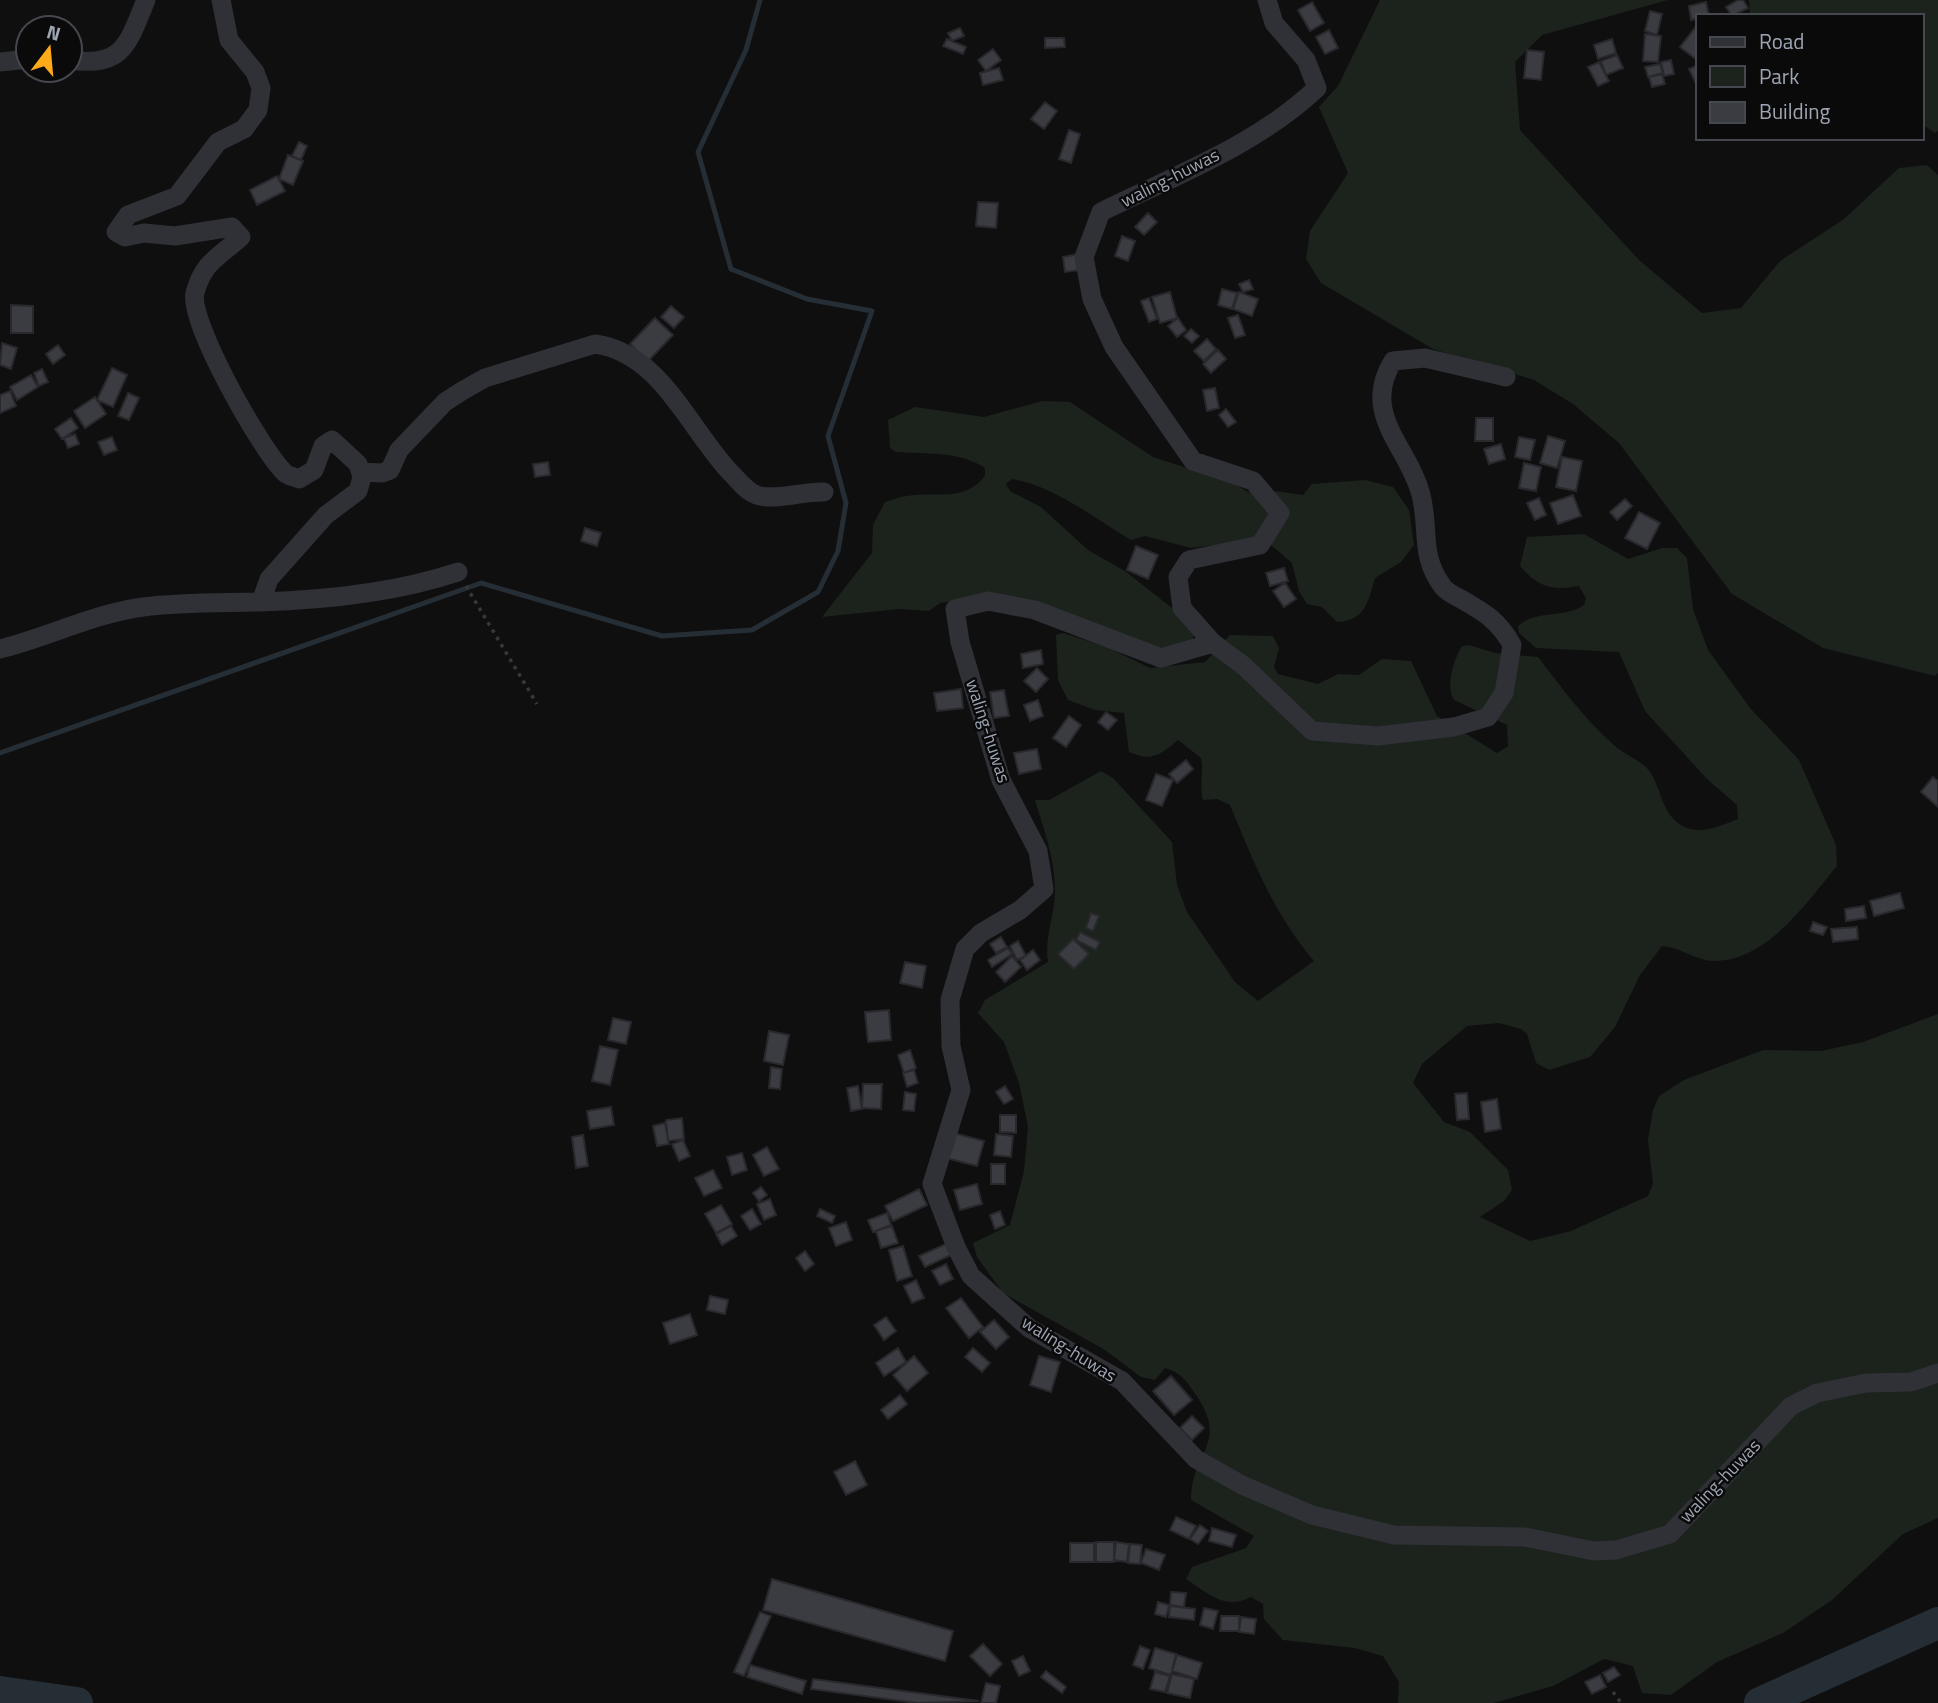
<svg xmlns="http://www.w3.org/2000/svg" width="1938" height="1703" font-family="'Titillium Web',sans-serif">
<style>
.green{fill:#1b231c}
.lines{fill:none;stroke-linecap:round;stroke-linejoin:round}
.stream{stroke:#252e35;stroke-width:5}
.river{stroke:#252e35;stroke-width:32}
.building{fill:#3b3c41;stroke:#29292d;stroke-width:2}
.path{stroke:#35383d;stroke-width:3.5;stroke-dasharray:3.5 5;stroke-linecap:butt}
.street{stroke:#2f3136;stroke-width:19}
.labels{text-anchor:middle;stroke-width:5;stroke-linejoin:round;paint-order:stroke}
.street-label{font-size:18px;fill:#9ea5b3;stroke:#0a0a0b}
</style>
<rect width="100%" height="100%" fill="#0f0f10"/>
<path class="green" d="M1380 0H1668L1542 35 1515 62 1520 130 1639 260 1702 313 1741 308 1780 261 1844 219 1899 168 1927 165 1938 175V673L1935 676 1823 648 1732 594 1619 443 1573 404 1534 380 1433 349 1321 283 1306 259 1310 231 1348 173 1319 107 1338 86Z
M1749 0H1938V131L1935 133 1922 124V16H1750Z
M1042 401 1070 402 1153 457 1231 482 1265 502 1275 491 1303 495 1312 484 1365 480 1393 487 1409 510 1414 545 1401 562 1375 578C1368 602 1365 621 1337 622L1322 607 1307 604 1299 591 1292 563 1264 539 1191 548 1145 536 1131 540C1094 518 1054 486 1012 479L1006 484 1010 491 1041 507 1088 550 1125 571 1181 615 1194 632 1192 645 1158 653 991 594 940 603 929 611 899 609 822 617 872 553 873 525 885 502C892 500 899 497 907 496 937 491 963 503 985 476V468C960 451 925 454 896 452L890 448 888 420 915 407 984 417Z
M1584 534 1628 559 1662 548H1677L1687 558 1693 609 1708 650 1750 708 1799 760 1836 845 1837 866C1806 903 1767 962 1713 961 1697 961 1680 947 1662 946L1640 975 1615 1027 1590 1057 1549 1070 1536 1063 1527 1034 1521 1029 1499 1023 1467 1026 1422 1064 1413 1083 1444 1122 1470 1132 1508 1170 1512 1190 1504 1201 1480 1217 1530 1241 1571 1231 1648 1196 1653 1184 1648 1140 1653 1110 1659 1096 1684 1080 1763 1050 1821 1051 1863 1042 1938 1014V1518L1903 1534 1832 1600 1783 1633 1717 1662 1671 1695 1642 1693 1633 1666 1604 1659 1553 1686 1494 1703H1398L1399 1682 1383 1656 1355 1648 1283 1640 1264 1619 1263 1604 1251 1597C1225 1611 1208 1593 1186 1579L1192 1567 1246 1548 1254 1536 1191 1500C1191 1450 1231 1444 1194 1392 1185 1379 1181 1373 1165 1368L1155 1380 1141 1377 1105 1350 1003 1293 977 1257 973 1243 1010 1225 1024 1171 1028 1127 1019 1083 1004 1042 978 1013 985 1000 1048 962C1044 937 1055 915 1055 891 1055 859 1044 830 1035 800H1049L1101 771 1113 778 1172 842 1177 885 1187 912 1235 982 1258 1001 1314 961C1274 914 1253 861 1230 805L1217 799 1203 800C1199 785 1204 773 1201 758L1178 740C1160 755 1152 762 1129 752L1124 713 1095 710 1068 700 1058 680 1056 635 1063 633 1107 647 1150 668 1205 662 1230 635 1273 636 1279 648 1274 667 1278 674 1318 684 1338 674 1359 675 1382 659 1411 661 1437 716 1497 753 1508 746 1507 725 1454 700C1445 686 1454 659 1462 646L1469 645 1495 653 1538 657C1562 688 1585 720 1615 746 1624 754 1637 759 1646 767 1663 785 1659 817 1687 828 1704 834 1722 825 1738 819L1737 805 1708 780 1645 711 1619 652 1536 648 1519 633 1518 626C1537 609 1563 619 1584 605L1586 598 1579 586C1552 591 1538 587 1520 566L1527 537Z"/>
<g class="lines">
<path class="stream" d="M0 753 481 583 662 636 752 630 818 592 838 551 846 503 828 436 872 311 807 299 731 269 698 152 746 50 760 0"/>
<path class="river" d="M0 1692 77 1703
M1760 1703 1938 1623"/>
</g>
<path class="building" d="M1738 0H1743L1748 8 1732 16 1726 7Z
M1312 2 1324 23 1310 31 1298 10Z
M1706 2 1709 16 1691 20 1689 6Z
M1650 11 1662 14 1657 35 1645 31Z
M1698 24V59L1697 60 1680 47Z
M960 28 964 36 952 41 948 33Z
M1329 30 1338 48 1325 54 1316 37Z
M1645 34 1661 36 1658 62 1643 61Z
M1045 38H1064L1065 47 1045 48Z
M947 39 966 47 963 54 943 46Z
M1612 39 1616 53 1598 59 1594 45Z
M993 49 1001 60 986 71 978 60Z
M1527 50 1544 52 1541 80 1524 78Z
M1617 55 1623 68 1606 75 1601 61Z
M1671 60 1674 74 1664 76 1661 62Z
M1599 62 1609 81 1598 86 1588 67Z
M1660 64 1663 73 1648 77 1645 67Z
M1698 65V88L1689 69Z
M999 68 1003 80 983 85 980 73Z
M1662 74 1665 84 1652 87 1649 77Z
M1045 102 1057 111 1044 129 1031 119Z
M1069 130 1080 134 1071 163 1059 159Z
M299 142 307 146 301 160 292 156Z
M288 155 303 161 293 185 279 179Z
M277 176 285 191 257 205 250 190Z
M978 202 998 203 996 228 976 226Z
M1148 213 1157 222 1144 235 1135 227Z
M1122 236 1135 241 1128 261 1115 256Z
M1078 254 1080 270 1065 272 1063 257Z
M1249 280 1253 289 1243 292 1239 284Z
M1222 289 1237 293 1232 309 1218 305Z
M1170 292 1177 318 1160 323 1152 297Z
M1239 292 1258 299 1252 316 1233 309Z
M1149 298 1157 319 1149 322 1141 301Z
M11 305 33 306V333H11Z
M671 306 684 317 674 328 661 317Z
M1238 315 1245 335 1235 338 1228 318Z
M655 318 673 335 648 361 630 344Z
M1178 318 1186 330 1177 337 1168 326Z
M1191 329 1199 336 1192 343 1184 336Z
M1207 339 1216 349 1204 361 1194 351Z
M2 343 17 348 11 369 0 365Z
M58 345 65 355 53 364 46 354Z
M1218 350 1226 359 1211 373 1203 364Z
M112 368 127 375 113 407 97 400Z
M42 369 48 382 39 386 34 373Z
M31 375 38 387 17 400 10 387Z
M1215 388 1219 408 1207 411 1203 390Z
M10 391 16 406 0 413V395Z
M128 393 139 398 129 420 118 416Z
M95 397 106 414 85 428 74 411Z
M1226 409 1236 422 1228 427 1219 415Z
M71 418 78 428 62 439 55 429Z
M1476 418H1493V441H1475Z
M75 434 79 444 68 448 64 438Z
M1548 436 1565 441 1557 468 1540 463Z
M112 437 117 450 104 455 98 442Z
M1519 437 1535 440 1530 460 1515 457Z
M1501 444 1505 459 1489 464 1484 449Z
M1562 457 1582 461 1576 491 1556 487Z
M548 462 550 475 535 477 533 464Z
M1524 463 1541 467 1536 491 1519 488Z
M1573 495 1581 516 1558 524 1550 503Z
M1539 498 1546 515 1535 520 1527 503Z
M1625 499 1632 506 1617 520 1610 512Z
M1639 512 1660 523 1647 549 1625 538Z
M585 528 601 533 597 546 581 541Z
M1136 546 1158 555 1148 579 1127 570Z
M1284 568 1288 581 1270 586 1266 573Z
M1285 583 1296 599 1284 607 1273 591Z
M1041 650 1043 664 1023 668 1021 654Z
M1037 668 1048 679 1036 692 1024 681Z
M961 689 963 708 937 711 934 693Z
M1004 690 1009 716 994 718 990 692Z
M1038 700 1043 716 1030 721 1024 705Z
M1106 712 1117 720 1108 730 1098 722Z
M1069 716 1081 725 1066 747 1053 738Z
M1037 749 1041 769 1019 774 1014 753Z
M1186 760 1193 769 1177 783 1169 774Z
M1156 774 1173 780 1162 806 1146 800Z
M1933 777 1938 781V807L1921 792Z
M1900 893 1904 908 1874 916 1870 901Z
M1864 906 1866 918 1846 921 1845 909Z
M1091 913 1099 916 1093 931 1086 928Z
M1813 922 1827 927 1823 935 1810 931Z
M1857 927 1858 939 1833 942 1831 929Z
M1080 932 1100 942 1096 950 1076 940Z
M1001 937 1007 947 996 953 990 944Z
M1073 939 1089 954 1074 969 1058 954Z
M1018 941 1026 956 1017 960 1010 946Z
M1008 948 1012 954 992 967 988 960Z
M1033 950 1040 960 1027 970 1020 960Z
M1012 956 1021 967 1005 982 996 972Z
M905 962 926 966 922 988 900 983Z
M889 1010 891 1040 868 1042 865 1012Z
M613 1018 631 1022 626 1044 608 1040Z
M769 1031 789 1035 783 1065 764 1061Z
M600 1046 618 1050 610 1085 592 1081Z
M910 1050 916 1068 904 1073 898 1055Z
M771 1067 782 1069 780 1089 769 1088Z
M914 1070 918 1083 907 1087 903 1073Z
M863 1084H882L881 1109 862 1108Z
M858 1086 862 1109 851 1111 847 1088Z
M1005 1086 1013 1099 1004 1104 996 1092Z
M905 1092 916 1094 914 1111 903 1110Z
M1467 1093 1469 1119 1457 1120 1455 1094Z
M1497 1099 1501 1129 1485 1132 1481 1102Z
M611 1107 614 1125 590 1129 587 1111Z
M1000 1115H1016V1133L1000 1132Z
M682 1118 684 1139 668 1141 666 1120Z
M665 1123 669 1144 657 1146 653 1126Z
M953 1133 984 1141 977 1166 946 1158Z
M996 1134 1013 1136 1011 1157 994 1155Z
M583 1135 588 1166 576 1168 572 1137Z
M683 1140 690 1156 679 1161 672 1144Z
M767 1147 779 1169 764 1176 753 1155Z
M742 1153 747 1170 732 1175 727 1157Z
M991 1164H1005V1184H991Z
M713 1170 722 1188 704 1196 695 1178Z
M977 1184 982 1204 960 1210 954 1190Z
M761 1187 767 1195 759 1201 753 1193Z
M919 1189 927 1205 893 1221 885 1206Z
M770 1199 776 1215 764 1220 757 1204Z
M721 1205 732 1224 716 1233 705 1214Z
M752 1209 761 1224 750 1230 741 1216Z
M820 1209 835 1216 832 1223 817 1216Z
M1000 1211 1005 1225 995 1229 990 1215Z
M887 1213 891 1225 873 1232 868 1220Z
M846 1222 852 1240 836 1246 829 1228Z
M731 1226 737 1236 722 1245 716 1234Z
M892 1226 898 1243 881 1248 876 1231Z
M946 1244 951 1255 925 1267 919 1256Z
M903 1246 912 1276 897 1281 889 1250Z
M805 1251 814 1264 805 1271 796 1258Z
M946 1264 953 1279 940 1285 932 1271Z
M916 1280 924 1298 912 1303 904 1286Z
M710 1296 728 1300 725 1314 707 1310Z
M961 1298 983 1327 969 1338 946 1308Z
M690 1314 697 1335 670 1344 663 1323Z
M886 1317 896 1331 884 1340 874 1325Z
M994 1320 1009 1337 996 1349 980 1332Z
M898 1348 906 1362 884 1376 876 1363Z
M973 1348 990 1363 982 1372 965 1357Z
M914 1356 928 1373 907 1391 893 1375Z
M1039 1356 1060 1362 1051 1392 1030 1385Z
M1171 1376 1192 1400 1174 1415 1153 1391Z
M900 1395 907 1404 888 1419 881 1410Z
M1192 1416 1204 1428 1192 1440 1180 1428Z
M855 1461 867 1485 846 1495 834 1472Z
M1176 1517 1196 1526 1189 1539 1170 1530Z
M1200 1525 1208 1531 1198 1544 1190 1539Z
M1212 1528 1236 1535 1232 1547 1209 1541Z
M1096 1542H1114V1562H1096Z
M1116 1542 1129 1544 1127 1562 1114 1560Z
M1070 1543H1094V1562H1070Z
M1130 1544 1142 1545 1140 1564 1128 1563Z
M1146 1549 1165 1555 1159 1570 1141 1563Z
M772 1579 953 1631 945 1661 763 1610Z
M1171 1592 1186 1593 1184 1607 1170 1605Z
M1158 1602 1169 1605 1166 1617 1155 1614Z
M1170 1606 1195 1609 1194 1620 1169 1617Z
M1204 1608 1218 1611 1213 1629 1200 1625Z
M760 1612 771 1616 744 1676 734 1672Z
M1221 1616H1239V1631H1220Z
M1241 1617 1256 1619 1254 1634 1239 1632Z
M983 1644 1002 1664 990 1676 970 1656Z
M1140 1646 1150 1650 1143 1669 1133 1665Z
M1155 1648 1176 1654 1171 1675 1149 1668Z
M1177 1655 1202 1663 1197 1679 1172 1671Z
M1023 1656 1030 1671 1019 1676 1012 1661Z
M750 1665 806 1681 802 1694 747 1677Z
M1614 1667 1620 1675 1608 1682 1603 1673Z
M1046 1671 1066 1687 1062 1693 1041 1677Z
M1155 1672 1170 1676 1165 1692 1150 1689Z
M1172 1674 1194 1679 1190 1698 1167 1693Z
M1600 1675 1606 1687 1592 1694 1585 1682Z
M813 1679 979 1701 917 1703 811 1689Z
M986 1683 1000 1686 996 1703H981Z"/>
<g class="lines">
<path class="path" d="M466 586 537 704
M1613 1692 1621 1703"/>
<path class="street" d="M221 0 229 40 255 72 261 88 258 110 244 129 218 142 177 196 128 215 116 232 125 237 144 233 175 236 232 227 241 237C219 257 203 262 195 293 188 321 262 452 285 473 288 476 295 477 299 479L314 470 323 446 332 440 358 464 362 477 358 491 326 515 269 579 261 602
M1267 0 1274 23 1306 60 1317 88C1257 145 1174 176 1101 212L1084 257 1092 299 1114 347 1193 461 1253 481 1280 513 1260 545 1189 560 1178 577 1182 608 1213 643 1161 658 1035 610 988 601 955 609 960 642 1001 780 1038 851 1044 889 1020 910 981 933 965 949 950 1000 951 1046 961 1090 932 1184 956 1247 971 1276 1029 1328 1122 1381 1196 1459 1242 1485 1312 1515 1394 1535 1525 1537 1594 1551 1616 1550 1670 1534 1791 1406 1817 1393 1866 1383 1911 1382 1938 1373
M70 60C124 68 128 43 146 0
M0 62 28 59
M361 472 382 473 390 470 399 450 445 402 462 391 485 378 595 344C661 353 689 429 731 473 739 481 748 494 760 496 781 500 804 491 824 492
M1213 643 1244 666 1312 731 1378 736 1454 727 1488 717 1504 693 1512 645C1499 621 1484 612 1461 599 1455 596 1448 593 1443 587 1419 555 1430 530 1421 495 1409 447 1360 414 1393 361L1425 358 1506 377
M0 649C49 637 92 614 143 607 182 602 220 603 259 602 326 600 395 593 458 572"/>
</g>
<g class="labels">
<g class="street-label">
<text transform="translate(1170 178) rotate(-27)" y="6">waling-huwas</text>
<text transform="translate(988 731) rotate(72)" y="6">waling-huwas</text>
<text transform="translate(1069 1349) rotate(32)" y="6">waling-huwas</text>
<text transform="translate(1720 1481) rotate(-46)" y="6">waling-huwas</text>
</g>
</g>
<rect x="1696" y="14" width="228" height="126" fill="#0a0a0b" stroke="#45484e" stroke-width="2"/>
<rect x="1710" y="37" width="35" height="10" fill="#2f3136" stroke="#45484e" stroke-width="2"/>
<text x="1759" y="49" font-size="21" fill="#9ea5b3">Road</text>
<rect x="1710" y="66" width="35" height="21" fill="#1b231c" stroke="#45484e" stroke-width="2"/>
<text x="1759" y="84" font-size="21" fill="#9ea5b3">Park</text>
<rect x="1710" y="102" width="35" height="21" fill="#3b3c41" stroke="#45484e" stroke-width="2"/>
<text x="1759" y="119" font-size="21" fill="#9ea5b3">Building</text>
<g transform="translate(49 49) rotate(16)"><circle r="33" fill="#0a0a0b" stroke="#45484e" stroke-width="2"/>
<path d="M0-5L12 26L0 18L-12 26Z" fill="#ffaa18"/>
<text y="-10" font-size="19" font-weight="bold" text-anchor="middle" fill="#9ea5b3">N</text>
</g>
</svg>
